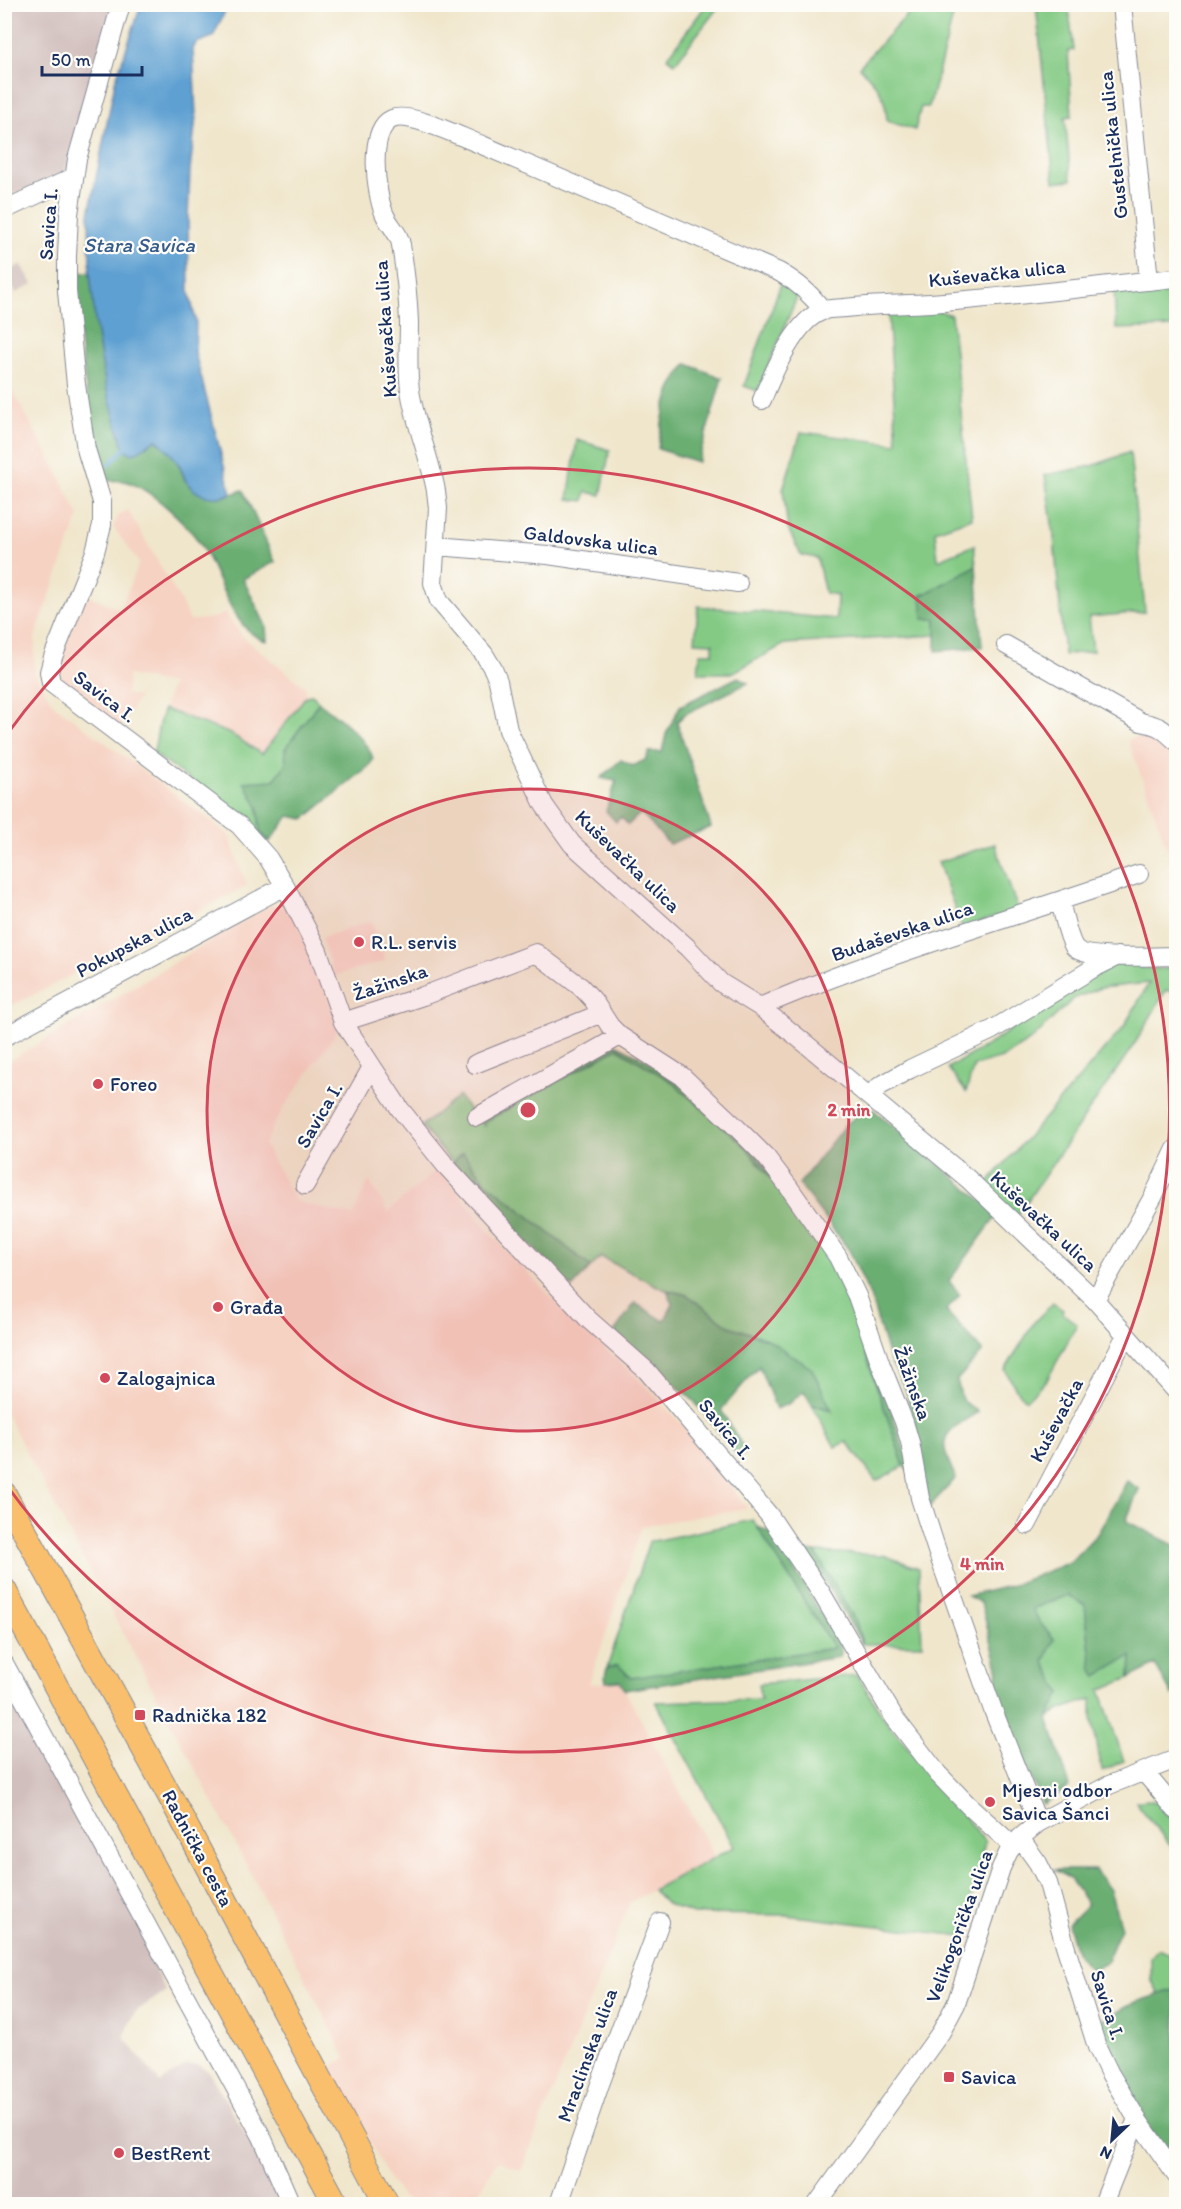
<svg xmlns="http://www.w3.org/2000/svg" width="1181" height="2209" font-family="Itim,sans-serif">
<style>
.built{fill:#f6d2c3}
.industrial{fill:#d1bfbd}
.green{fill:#84ca85;stroke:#507c72;stroke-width:1.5}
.forest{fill:#6bae72;stroke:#436e68;stroke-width:1.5}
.water{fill:#5fa0d2;stroke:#3d6898;stroke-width:1.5}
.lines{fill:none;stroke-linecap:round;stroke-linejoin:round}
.stream{stroke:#5fa0d2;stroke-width:4}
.minor-casing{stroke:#868a95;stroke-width:20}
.major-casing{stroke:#868a95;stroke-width:26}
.minor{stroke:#fff;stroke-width:18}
.major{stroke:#f9bf6c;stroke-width:24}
.ring{fill:none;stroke:#d1495b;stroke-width:3}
.poi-dot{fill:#d1495b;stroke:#fdfcf7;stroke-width:2}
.labels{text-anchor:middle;stroke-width:4.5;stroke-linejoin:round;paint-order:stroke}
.street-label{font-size:20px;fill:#1b2f5e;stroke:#fdfcf7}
.poi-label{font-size:20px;fill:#1b2f5e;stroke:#fdfcf7;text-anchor:start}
.water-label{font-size:21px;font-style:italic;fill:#365c8c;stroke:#fdfcf7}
.centre{fill:#d1495b;stroke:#fdfcf7;stroke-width:3}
.ring-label{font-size:18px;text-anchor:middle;font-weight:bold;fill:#d1495b;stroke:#fdfcf7;stroke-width:4.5;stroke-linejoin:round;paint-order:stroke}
</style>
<rect width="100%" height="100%" fill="#fdfcf7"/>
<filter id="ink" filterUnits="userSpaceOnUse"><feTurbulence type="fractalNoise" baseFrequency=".0167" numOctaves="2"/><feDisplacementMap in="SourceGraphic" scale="12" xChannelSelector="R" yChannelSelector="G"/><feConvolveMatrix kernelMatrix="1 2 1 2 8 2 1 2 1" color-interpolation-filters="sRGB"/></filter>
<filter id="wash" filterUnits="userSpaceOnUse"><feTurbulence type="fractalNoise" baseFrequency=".008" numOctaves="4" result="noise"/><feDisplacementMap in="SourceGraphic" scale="24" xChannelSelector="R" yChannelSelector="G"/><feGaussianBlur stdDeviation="1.35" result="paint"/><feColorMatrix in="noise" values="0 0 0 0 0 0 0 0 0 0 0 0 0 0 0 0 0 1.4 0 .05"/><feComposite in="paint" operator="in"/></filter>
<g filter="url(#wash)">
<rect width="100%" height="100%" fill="#f0e6cc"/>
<path class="built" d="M4 375 58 473 79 516 35 637 34 672 53 704 228 834 247 886 5 1009Z
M128 510 181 602 190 621 217 617 225 613 243 637 305 687 306 696 262 754 231 734 164 709 172 684 128 675 126 694 139 697 120 728 58 680 57 659 85 594 120 609 139 563 113 527 119 515Z
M1156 730 1176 750V895L1169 853 1128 740Z
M270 905 288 908 294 915 340 1027 283 1109 264 1144 295 1201 353 1216 369 1180 388 1212 439 1168 488 1231 564 1311 635 1376 690 1432 747 1508 642 1526 589 1684 620 1681 715 1858 630 1902 521 2171 499 2161 495 2164 474 2201 456 2198 433 2204H414L403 2198 389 2179 330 2067 346 2058 245 1862 5 1412V1064Z
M371 921 386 961 334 976 321 938Z"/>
<path class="industrial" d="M5 5H112L65 173 5 198Z
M21 264 33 284 16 293 5 274Z
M4 1669 164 1965 155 1970 166 1991 135 2012 124 2037 160 2083 187 2065H198L208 2071 241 2126 282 2204H5Z"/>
<path class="green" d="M917 4 956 5 929 107H921L915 130 887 121C886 95 877 84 859 67Z
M706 5H720L675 63 667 58Z
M1036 5H1068L1074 50 1068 51 1072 116 1065 117 1071 180 1054 182Z
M783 278 799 292 758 391 744 386Z
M1176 282V327L1116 329 1114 287Z
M888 311H940L951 315 972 518 935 531 938 560 974 545 976 566 921 596 936 619 937 635 785 644 732 673H698L700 653H713V643L695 642 698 606 836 619 837 595 825 593 817 558 801 555 788 529 783 489 801 432 897 444Z
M577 440 610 450 601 495 586 492 584 501 568 499Z
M1130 452 1145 612 1089 617 1093 651 1064 655 1054 537 1045 475 1092 466Z
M312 695 319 702 285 749 286 764 274 781 245 782 258 807 260 832 270 841 268 843 247 822 153 753C158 738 157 723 164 709L231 734 262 754 306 696Z
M995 844 1018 910 962 928 938 862Z
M1139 962 1140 968 1171 969 1172 962H1176V993L1166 990 1137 1040 1015 1219 984 1187 1123 1028 1149 983 1100 988 1073 999 1031 1040 1002 1058 974 1066 966 1092 948 1068 996 1040 1043 1006 1114 964Z
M617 1048 671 1081 746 1147 800 1215 834 1262 904 1466 876 1481 847 1442 835 1447 812 1405 832 1410 769 1340 729 1326 687 1295 663 1289 601 1257 591 1267 485 1181 463 1153 452 1163 421 1126 459 1096 472 1114 484 1122Z
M1053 1303 1063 1310 1062 1313 1077 1324 1047 1380 1026 1400 1016 1389 1005 1370 1035 1321Z
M753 1520 834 1648 631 1678 618 1665 607 1668 649 1542Z
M815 1552 883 1555 919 1568 922 1645 862 1644 856 1622Z
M1068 1595 1085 1605 1092 1670 1131 1655 1130 1678 1100 1690 1124 1761 1102 1771 1092 1719V1699L1062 1709 1048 1718 1061 1693 1044 1662 1054 1639 1041 1624 1031 1609Z
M857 1675 886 1721 985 1842 962 1936 786 1915 693 1914 667 1904 653 1890 734 1847 656 1702 761 1699 758 1684Z
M1147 1800 1162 1804 1176 1818V1853L1136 1802Z
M1158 1949 1173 1956 1176 1960V1989L1159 1995 1151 1979V1957Z"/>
<path class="forest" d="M90 272 96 328 106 387 124 449H142L156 439C170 451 179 462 185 480L223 497 243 490 275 562 243 579 266 626 267 641C232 633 219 573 201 545 188 524 149 487 124 481 117 480 108 481 101 481 89 412 77 343 76 273Z
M687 364 722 378 698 462 658 449C662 420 666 386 687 364Z
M976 566 982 647 936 651V619H923L921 596Z
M738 677 748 683 685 714 677 722 711 827 669 844 641 813 628 825 621 817 616 822 606 811 616 781 601 778 621 760 633 766 645 760 649 752H662L666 734 680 706Z
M319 702C335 715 368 739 373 759L369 766 304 819 289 816 270 841 260 832 258 807 244 782 274 780 286 764 285 749Z
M615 1044 665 1069 750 1146 830 1251 859 1309 913 1477 904 1466 834 1262 800 1215 746 1147 671 1081 617 1048 484 1122 485 1127 479 1119Z
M869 1106 998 1214 949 1281 960 1295 946 1311 983 1351 957 1380 962 1400 978 1412C942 1434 936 1437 956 1478L929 1507 921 1470 916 1428 905 1389 890 1361 870 1296 849 1250 799 1184 844 1126Z
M463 1153 485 1181 591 1267 572 1288 474 1188 452 1163Z
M667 1290 687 1295 729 1326 769 1340 812 1369 832 1411 820 1406 812 1405 804 1391 790 1403 776 1409 759 1366 721 1410 746 1452 739 1458 694 1401 614 1332 635 1303 664 1321 673 1304Z
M1127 1481 1139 1489 1126 1521 1176 1546V1692L1172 1695 1155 1665 1130 1678 1131 1656 1097 1676 1092 1670 1085 1605 1068 1595 1032 1609 1041 1624 1054 1639 1044 1662 1061 1693 1048 1718 1070 1787 1043 1804 1012 1735 996 1688 998 1667 981 1603 968 1596 1013 1585 1070 1562 1098 1533Z
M757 1527 772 1532 841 1647 839 1657 625 1690 620 1681 606 1682 605 1676 607 1668 618 1665 631 1678 834 1648Z
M804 1551 815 1552 856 1622 862 1644 832 1592Z
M1055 1870H1095L1110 1890 1121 1928 1106 1963 1092 1971 1077 1955 1068 1924 1088 1904 1070 1879Z
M1176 1989V2162L1160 2147 1106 2050 1100 2021 1136 2002Z"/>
<path class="water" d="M141 5H228L213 37 196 43 193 49 196 117 190 170 188 218 189 291 196 322 195 353 231 493C216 501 196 497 186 481 183 475 182 469 179 464 172 454 165 447 156 439L142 449 132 454 124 449 106 387 96 328 90 272 89 214 115 82Z"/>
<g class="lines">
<path class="stream" d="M109 465 124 449"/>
</g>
</g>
<g filter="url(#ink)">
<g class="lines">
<defs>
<path id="minor" d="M121 4 77 159 69 214 67 256V291L76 385 86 449 102 502V525L95 552 53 657 49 672 51 683 239 825 268 858 285 886 318 951 343 1022 400 1109 446 1166 588 1319 647 1371 769 1515 822 1594 894 1717 938 1774 968 1805 1013 1846
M1122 4 1149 281
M4 210 74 177
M823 311C811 293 797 282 779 272L482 145C463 138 410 111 392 119 367 130 376 194 384 213 388 224 400 234 401 245 405 270 408 296 409 322 409 344 407 367 410 390 415 424 430 457 436 491L438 508 433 583 439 601 484 654 493 669 498 681 508 730 544 805 572 844 688 948 721 983 760 1007 806 1044 968 1179 1095 1300 1176 1391
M762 400C772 375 795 321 822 311 829 308 838 309 845 308 873 304 902 305 931 303 1013 297 1095 286 1176 278
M436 546 548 555 738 583
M1006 645 1141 722C1160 726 1162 728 1176 741
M1060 902C1064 915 1067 935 1074 947 1084 961 1158 956 1176 956
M760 1007C883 954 1013 918 1139 874
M343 1022 423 996 536 953 581 987 593 1000 610 1026 620 1036 682 1076 737 1128 766 1157 788 1186 838 1257 857 1296 881 1365 904 1422 910 1442 920 1498 936 1548 993 1710 1038 1823
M4 1037 285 886
M475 1064 602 1013
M869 1095 880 1086 910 1069 992 1030 1092 969 1118 956
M477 1117 620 1036
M305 1185 372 1067
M1095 1300 1153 1197 1176 1149
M1027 1525 1126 1335
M4 1663 262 2137 291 2204
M1145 1773 1176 1810
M1020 1838 1038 1863 1048 1883 1065 1945 1097 2047 1109 2072 1137 2119 1176 2175
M559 2204 600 2084 660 1922
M817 2204 941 2032 956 2004 1001 1868 1009 1851 1020 1838 1038 1823 1109 1785 1176 1759
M1103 2204 1137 2119"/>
<path id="major" d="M4 1494 172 1800 387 2204
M4 1590 336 2204"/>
</defs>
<use href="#minor" class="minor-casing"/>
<use href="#major" class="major-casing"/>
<use href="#minor" class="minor"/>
<use href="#major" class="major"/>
</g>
</g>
<circle cx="528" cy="1110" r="321" fill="#d1495b" fill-opacity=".12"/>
<g class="ring">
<circle cx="528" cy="1110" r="321"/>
<path d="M5 737A642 642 0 1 1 5 1483"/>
</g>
<g class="poi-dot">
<circle cx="359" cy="942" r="6"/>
<circle cx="98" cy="1084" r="6"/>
<circle cx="218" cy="1307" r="6"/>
<circle cx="105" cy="1378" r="6"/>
<rect x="134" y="1709" width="12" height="12" rx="3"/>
<circle cx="990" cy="1802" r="6"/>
<rect x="943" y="2071" width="12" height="12" rx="3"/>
<circle cx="119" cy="2153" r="6"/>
</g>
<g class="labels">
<g class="street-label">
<text transform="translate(1113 145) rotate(-96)" y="7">Gustelnička ulica</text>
<text transform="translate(48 224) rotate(-86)" y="7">Savica I.</text>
<text transform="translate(997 273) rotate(-6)" y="7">Kuševačka ulica</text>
<text transform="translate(385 329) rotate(-94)" y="7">Kuševačka ulica</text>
<text transform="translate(591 540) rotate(7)" y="7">Galdovska ulica</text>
<text transform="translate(105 696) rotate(37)" y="7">Savica I.</text>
<text transform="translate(628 861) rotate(44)" y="7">Kuševačka ulica</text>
<text transform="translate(902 931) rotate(-19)" y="7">Budaševska ulica</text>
<text transform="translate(134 942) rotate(-28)" y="7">Pokupska ulica</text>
<text transform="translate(390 982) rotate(-19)" y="7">Žažinska</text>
<text transform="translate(319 1115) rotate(-60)" y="7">Savica I.</text>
<text transform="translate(1044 1221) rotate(43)" y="7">Kuševačka ulica</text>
<text transform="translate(913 1383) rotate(70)" y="7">Žažinska</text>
<text transform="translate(1056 1420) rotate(-62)" y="7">Kuševačka</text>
<text transform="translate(726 1429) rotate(50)" y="7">Savica I.</text>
<text transform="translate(198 1848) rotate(62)" y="7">Radnička cesta</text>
<text transform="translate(959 1926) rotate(-70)" y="7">Velikogorička ulica</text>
<text transform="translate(1108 2005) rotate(72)" y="7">Savica I.</text>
<text transform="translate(587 2055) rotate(-70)" y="7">Mraclinska ulica</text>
</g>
<g class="poi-label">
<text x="371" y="949">R.L. servis</text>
<text x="110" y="1091">Foreo</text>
<text x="230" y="1314">Građa</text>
<text x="117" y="1385">Zalogajnica</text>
<text x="152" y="1722">Radnička 182</text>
<text x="1002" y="1797">Mjesni odbor<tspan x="1002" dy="23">Savica Šanci</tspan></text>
<text x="961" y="2084">Savica</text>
<text x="131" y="2160">BestRent</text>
</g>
<g class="water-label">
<text x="139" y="252">Stara Savica</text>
</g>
</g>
<circle cx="528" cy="1110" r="9" class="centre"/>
<g class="ring-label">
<text x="849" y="1116">2 min</text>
<text x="982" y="1570">4 min</text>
</g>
<rect width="1181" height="2209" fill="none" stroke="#fdfcf7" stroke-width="24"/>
<g transform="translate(1112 2140) rotate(206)" stroke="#fdfcf7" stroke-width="4.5" paint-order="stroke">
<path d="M0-4.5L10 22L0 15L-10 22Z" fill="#1b2f5e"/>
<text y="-9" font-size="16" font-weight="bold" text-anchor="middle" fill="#1b2f5e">N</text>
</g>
<path d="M42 66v9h100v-9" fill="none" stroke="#1b2f5e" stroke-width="3"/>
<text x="51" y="66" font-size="18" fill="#1b2f5e" stroke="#fdfcf7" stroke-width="4.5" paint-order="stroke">50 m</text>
</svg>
